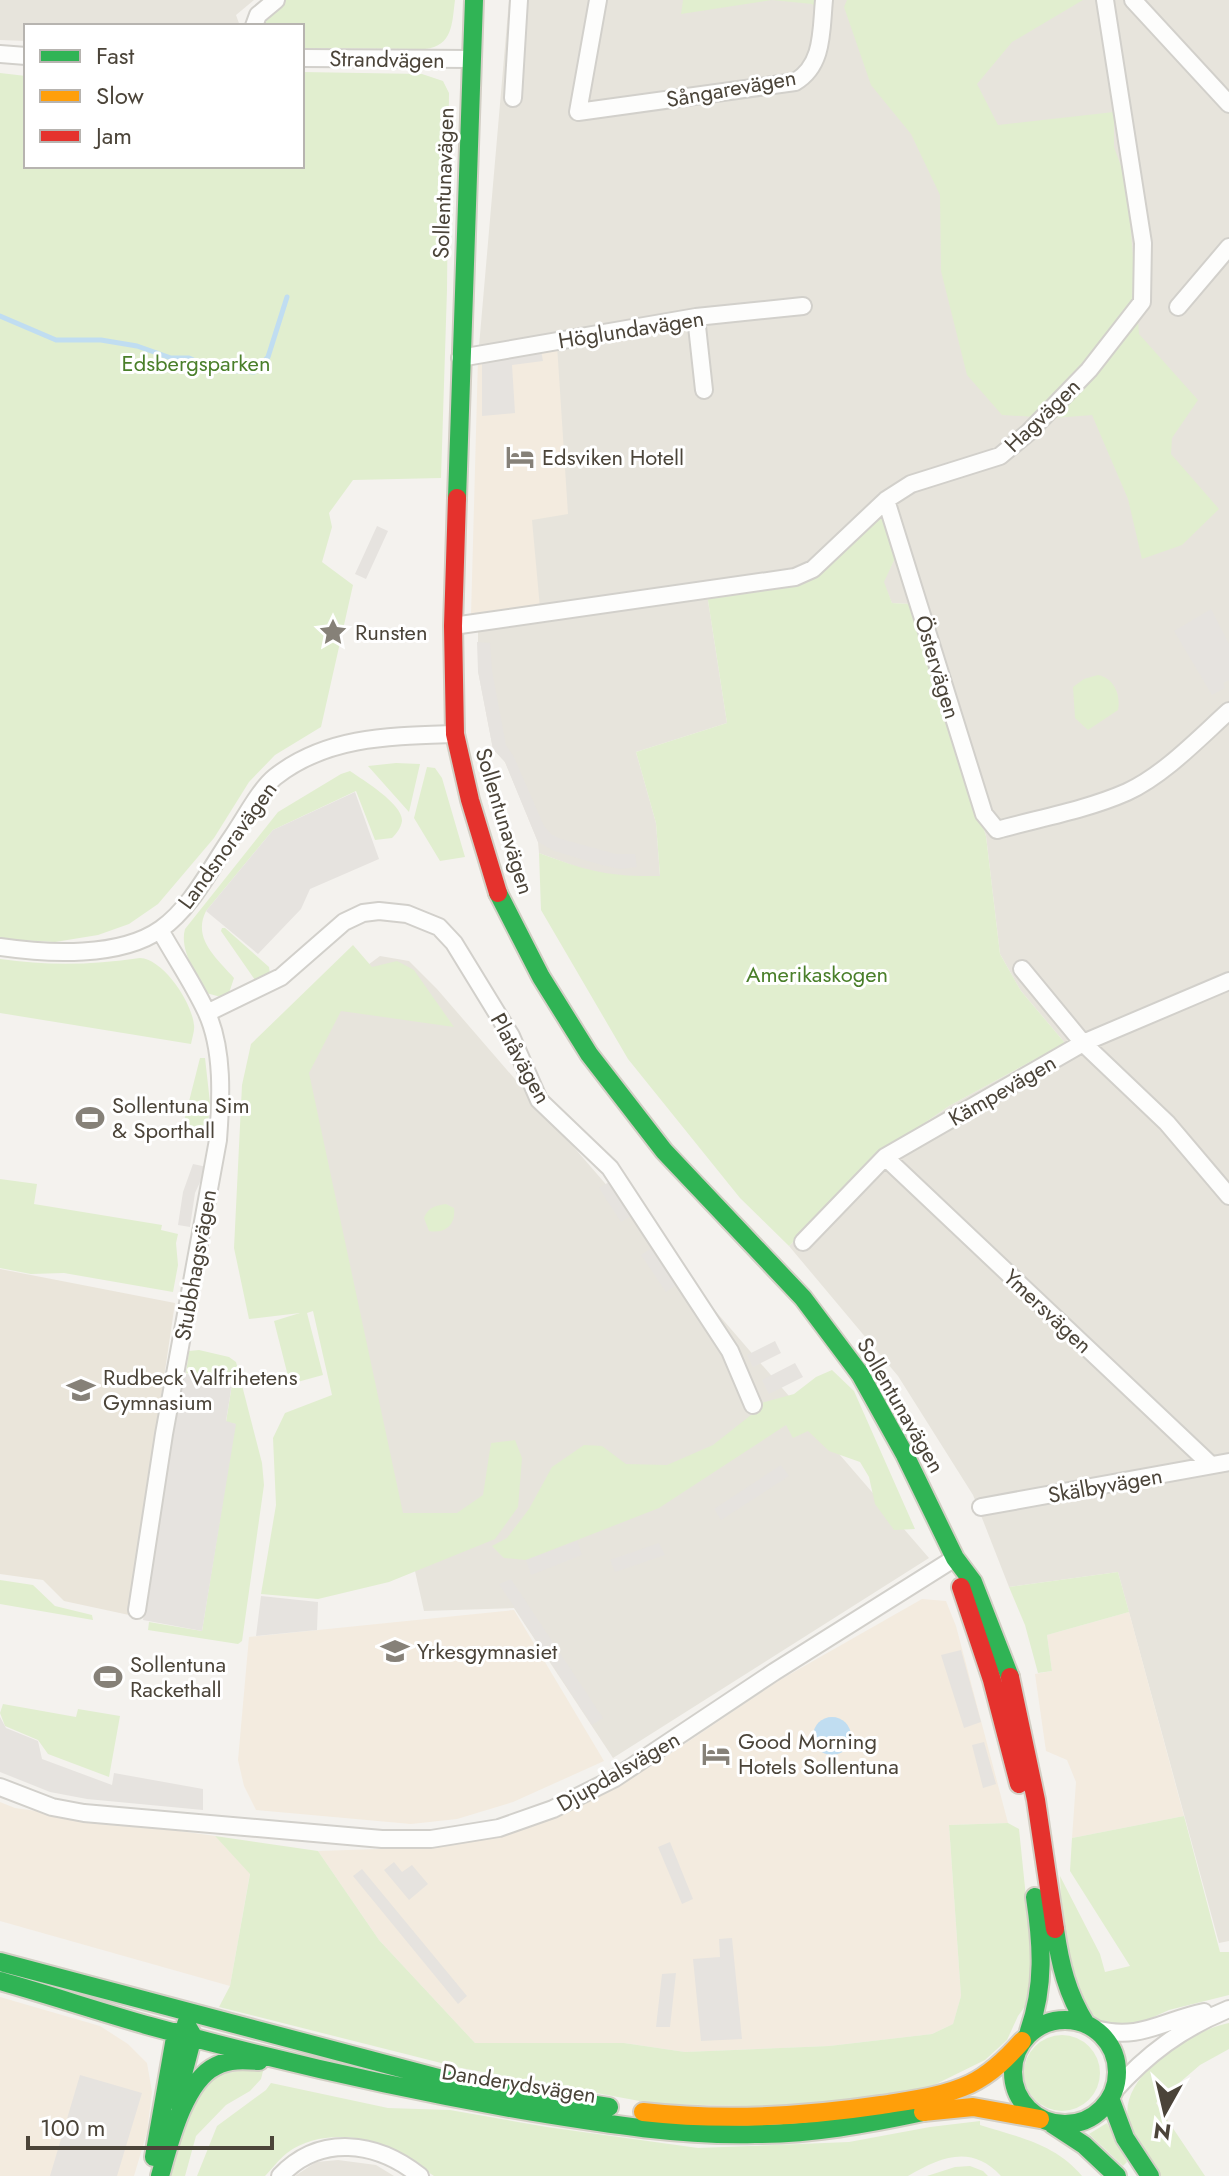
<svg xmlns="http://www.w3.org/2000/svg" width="1229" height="2176" font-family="Jost,sans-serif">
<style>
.residential{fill:#e7e4dc}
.commercial{fill:#f3ebdf}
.education{fill:#eae5da}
.green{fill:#e1eecf}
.parking{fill:#e6e3df}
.water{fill:#c0ddf1}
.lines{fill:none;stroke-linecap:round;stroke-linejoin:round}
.stream{stroke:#c0ddf1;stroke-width:5}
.street-casing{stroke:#d2d0cb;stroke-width:20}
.fast-casing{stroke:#d3cfc5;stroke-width:22}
.slow-casing{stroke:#d3cfc5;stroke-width:22}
.jam-casing{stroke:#d3cfc5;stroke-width:22}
.street{stroke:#fdfdfc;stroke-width:16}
.fast{stroke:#30b455;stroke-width:18}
.slow{stroke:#ff9f0a;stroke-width:18}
.jam{stroke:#e5322d;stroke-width:18}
.labels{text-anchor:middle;stroke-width:6;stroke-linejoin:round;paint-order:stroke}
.street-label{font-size:22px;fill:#4b4439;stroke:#fff}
.park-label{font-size:22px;fill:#4a7f2a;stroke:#fff}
.poi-label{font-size:22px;fill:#4b4439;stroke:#fff;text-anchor:start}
</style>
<rect width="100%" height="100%" fill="#f4f2ee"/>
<path class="residential" d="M0 0H254L236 15 240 26H26V41L0 40Z
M509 0H1229V1941L1219 1943 1118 1572 1009 1587 973 1495 898 1376 789 1246 900 1140 949 1106 1065 1043 1021 991 1000 954 986 836 910 604 892 603 883 582 897 554 759 591 707 594 727 723 636 752 656 823 660 876 623 877 593 873 539 853 538 842 505 762 493 749 478 671V358Z
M380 956 409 961 437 989 929 1558 613 1758 514 1608 424 1611 303 1073 341 985Z
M338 2160 376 2165 394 2176H295L316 2162Z"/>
<path class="commercial" d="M557 345 568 514 532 520 540 608 471 616 478 358Z
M922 1599 946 1601 956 1626 1008 1823 949 1825 961 1996 953 2024 932 2034 829 2046 685 2052 624 2043H475L379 1940 318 1851 439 1847 526 1823 652 1766 778 1681Z
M514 1610 604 1761 513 1802 457 1819 411 1824 256 1810 244 1786 238 1760 249 1637Z
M1129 1612 1184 1816 1072 1838 1076 1782 1067 1760 1046 1751 1035 1674 1052 1671 1047 1635Z
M0 1802 15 1808 215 1836 250 1873 230 1986 0 1921Z
M0 1997 100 2026 128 2044 147 2063 152 2092 147 2132 134 2176H0Z"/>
<path class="education" d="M0 1269 175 1303 129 1615 64 1601 43 1580 0 1574Z"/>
<path class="green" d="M284 0H455C452 23 453 46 425 49L302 48V26H263L270 13Z
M683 0H818L817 9 812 4 772 0 681 14Z
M847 0H1083L1012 42 977 84 998 125 1114 112V147L1127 182 1139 334 1198 400 1172 438 1171 454 1219 509 1182 545 1142 559 1128 499 1092 415 1055 418 1002 415 967 375 941 271 940 195 911 134 871 85 844 7Z
M302 72 422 74 443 81 449 93 447 290 441 478 353 480 329 513 332 527 322 562 353 585 321 727 275 755 249 782 214 838 158 904 129 924 98 935 55 942 0 939V73L26 76V166H302Z
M884 513 897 554 884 582 892 603 910 604 986 836 1000 954 1021 991 1065 1043 949 1106 900 1140 789 1246 740 1198 628 1059 541 910 539 853C587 871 608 877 660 876L656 823 636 752 727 723 707 594 759 591 805 579Z
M1098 675C1114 678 1121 695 1118 710L1088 730 1075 718 1073 687 1084 679Z
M396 763 420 764 409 812 368 766Z
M427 767 435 768 442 778 465 857 440 861 414 818Z
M350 771C363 780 403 804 402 821 401 828 396 834 392 838L375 840 356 791 273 830 206 911C192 939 217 958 234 978L229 993 221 997 206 993C197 975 179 950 185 929L278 812 341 774Z
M222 928H225L269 967 270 974 260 981 255 980 221 931Z
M353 945 372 967 397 961 414 970 454 1027 341 1011 309 1073 403 1513H457L483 1495 491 1443 515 1440 522 1458 518 1507 495 1539 389 1582 318 1599 261 1594 276 1505 273 1438 285 1413 332 1395 313 1311 307 1313 323 1375 290 1384 274 1321 300 1313 249 1319 234 1248 242 1085 251 1044Z
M140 958C163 959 192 1002 194 1025 195 1030 192 1038 191 1044L0 1013V959C48 966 92 965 140 958Z
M200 1058H205L210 1103 208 1126 206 1130 182 1129Z
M0 1179 37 1184 34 1204 162 1225 161 1230 178 1234 176 1243 178 1265 173 1292 64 1273 31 1274 0 1268Z
M446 1204 454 1208C456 1224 446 1234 429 1231L424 1218C429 1207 434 1206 446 1204Z
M199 1350 229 1357 236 1362 262 1463 264 1485 242 1641 238 1644 148 1630 149 1622 202 1631 235 1424 226 1422 232 1384 186 1373 189 1351Z
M832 1370 854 1391 915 1529 894 1530 875 1504 869 1477 860 1462 829 1451 808 1431 793 1438 786 1425 659 1508 526 1560 504 1558 492 1546 507 1538 529 1509 552 1467 584 1445 602 1446 626 1464 667 1465 713 1445 751 1415 761 1403 794 1394 816 1377Z
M1118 1572 1129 1612 1047 1635 1052 1671 1038 1673 1025 1625 1009 1587Z
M0 1580 33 1585 55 1606 92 1615 93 1620 0 1604Z
M3 1704 76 1717 78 1709 120 1716 109 1777 48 1754 38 1740 5 1726 0 1713Z
M1184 1816 1220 1952H1229V1995L1169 2010 1127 2029 1101 2023 1079 1999 1063 1947 1060 1876 1100 1954 1105 1972 1130 1966 1070 1871 1072 1838Z
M1008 1823 1019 1829 1031 1946 1029 2001 1018 2016 1007 2040 985 2060 930 2087 802 2107 656 2104 461 2068 219 2007 230 1986 250 1874 215 1836 318 1851 379 1940 475 2043H624L685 2052 829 2046 932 2034 953 2024 961 1996 949 1825Z
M1229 2023V2049L1200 2065 1156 2103 1205 2176H1161C1152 2162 1133 2139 1129 2123 1115 2077 1192 2030 1229 2023Z
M1024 2073a38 38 0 1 1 76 0a38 38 0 1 1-76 0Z
M264 2067 261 2079 250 2091 226 2105 196 2136 185 2176H171L185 2121 210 2076Z
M271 2083 388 2108 450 2110 547 2127 698 2148 849 2142 930 2127 980 2121V2125C1018 2137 1056 2144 1082 2176H1001C971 2144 941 2157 908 2176H434C420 2167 406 2155 391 2148 360 2134 316 2131 287 2153 279 2159 272 2169 265 2176H197L217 2126 266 2090Z
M1107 2123 1127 2162 1123 2166 1089 2134Z
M970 2166 983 2171 988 2176H927L955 2167Z"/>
<path class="parking" d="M541 350 543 361 512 365 515 413 482 416V359Z
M377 526 388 531 366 579 355 574Z
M1211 609 1229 644V680L1223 683 1225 688 1212 695 1174 631Z
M477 642 490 643 492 671 506 745 514 757 544 826 551 834 561 839 616 854H635L637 867 620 869 598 864 554 851 538 842 505 762 493 749 478 671Z
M355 792 379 859 310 889 301 909 258 954 206 911 273 830Z
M193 1164 207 1167 195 1193 190 1227 178 1225 183 1192Z
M609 1182 631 1216 621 1222 599 1188Z
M653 1247 678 1284 666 1292 641 1255Z
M775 1341 781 1353 753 1367 747 1355Z
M795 1363 803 1377 769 1394 762 1380Z
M182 1373 232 1384 226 1421 236 1424 202 1631 143 1620Z
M781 1465 789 1476 721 1520 714 1509Z
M577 1541 582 1555 531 1575 526 1560Z
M659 1543 665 1555 615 1572 610 1560Z
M511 1579 603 1718 592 1725 499 1584Z
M261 1596 318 1602 317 1630 256 1636Z
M961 1650 981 1722 964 1728 941 1655Z
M0 1717 6 1728 38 1741 42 1759 112 1785 114 1773 203 1789V1810L87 1799 50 1792 0 1772Z
M984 1742 996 1784 983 1788 972 1745Z
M670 1842 693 1899 682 1904 658 1847Z
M394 1862 402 1872 412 1865 428 1884 409 1900 384 1870Z
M362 1869 467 1996 458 2004 353 1876Z
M732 1938 742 2039 701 2041 693 1959 720 1957 719 1939Z
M676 1973 670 2027H656L662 1974Z
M80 2075 142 2093 117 2176H50Z"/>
<path class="water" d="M813 1736a19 19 0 1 1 38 0a19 19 0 1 1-38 0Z"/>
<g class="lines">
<path class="stream" d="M0 316 56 340H101L137 346 171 358H189L213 369 254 372 268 357 287 297"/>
<defs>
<path id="street" d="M598 0 578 112 795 82C824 65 821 30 824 0
M1133 0 1229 104
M254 26 258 15 276 0
M0 54 26 56
M302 58 471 59
M513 98 519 0
M1178 307 1229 247
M696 317 704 390
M460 358 696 317 803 306
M886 500 984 814 997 830C1040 818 1086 810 1127 792 1164 775 1199 738 1229 711
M453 626 795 577 813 569 886 500 911 484 1000 456 1029 432 1089 370 1142 302 1143 243 1105 0
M0 947C48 954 120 958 161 929 192 907 211 867 232 837 244 820 259 790 275 777 327 736 391 736 455 734
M1022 969 1083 1043 1167 1123 1229 1196
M207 1013 281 977 344 922 363 913 379 911 407 914 439 927 454 943 511 1036 539 1100 610 1168 730 1351 753 1405
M885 1157 1211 1465
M803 1242 885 1157 1083 1043 1229 981
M981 1507 1229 1462
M137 1610 164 1434 218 1140C221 1100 224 1049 206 1011 193 983 175 957 160 930
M0 1787 52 1807 84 1813 382 1839H431L499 1828 553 1809 615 1778 774 1672 955 1558
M1095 2029C1140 2041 1161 2021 1204 2012
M1113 2092C1147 2054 1182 2028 1229 2009
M280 2176C320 2134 376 2141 420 2176"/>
<path id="fast" d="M457 498 474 0
M498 893 541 977 589 1054 664 1151 803 1298 860 1374 905 1455 955 1558 973 1582 1010 1677
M1055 1929C1060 1964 1067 1994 1086 2024
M0 1962 461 2084 609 2107
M0 1981C50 1995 100 2012 150 2026 277 2061 404 2090 533 2112 606 2124 682 2136 755 2134 812 2134 867 2124 923 2112
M1013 2072a52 52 0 1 1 104 0a52 52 0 1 1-104 0Z
M1029 2031C1045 1985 1042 1944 1035 1897
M1110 2098 1125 2138 1150 2176
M176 2101 193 2036 186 2024
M1052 2124 1084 2145 1117 2176
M154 2157 176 2032
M160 2176C169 2144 184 2081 216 2066 229 2059 244 2060 259 2061"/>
<path id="slow" d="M643 2112C723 2121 801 2117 881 2105 911 2100 942 2097 970 2084 991 2074 1007 2058 1022 2041
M923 2112 973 2107 1040 2119"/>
<path id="jam" d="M457 498 453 626 455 734 470 800 498 893
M961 1587 992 1680 1019 1784
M1010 1677 1036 1800 1055 1929"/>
</defs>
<use href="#street" class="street-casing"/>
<use href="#fast" class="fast-casing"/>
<use href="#slow" class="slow-casing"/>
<use href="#jam" class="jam-casing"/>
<use href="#street" class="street"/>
<use href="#fast" class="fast"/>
<use href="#slow" class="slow"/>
<use href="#jam" class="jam"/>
</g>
<defs>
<symbol id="hotel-bare" viewBox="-9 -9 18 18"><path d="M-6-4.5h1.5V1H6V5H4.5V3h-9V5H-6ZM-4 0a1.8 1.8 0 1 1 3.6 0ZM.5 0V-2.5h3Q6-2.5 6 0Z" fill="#868178" stroke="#fff" stroke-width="2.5" paint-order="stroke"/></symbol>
<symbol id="sight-bare" viewBox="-9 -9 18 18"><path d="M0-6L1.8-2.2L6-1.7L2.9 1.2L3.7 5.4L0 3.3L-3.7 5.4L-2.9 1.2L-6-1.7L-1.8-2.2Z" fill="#868178" stroke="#fff" stroke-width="2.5" paint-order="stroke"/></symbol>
<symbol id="stadium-bare" viewBox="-9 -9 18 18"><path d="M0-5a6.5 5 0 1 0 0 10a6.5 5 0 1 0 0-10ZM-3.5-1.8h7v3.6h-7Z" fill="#868178" stroke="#fff" stroke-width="2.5" paint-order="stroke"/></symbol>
<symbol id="school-bare" viewBox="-9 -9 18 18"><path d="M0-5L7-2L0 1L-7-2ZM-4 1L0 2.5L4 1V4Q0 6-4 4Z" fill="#868178" stroke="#fff" stroke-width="2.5" paint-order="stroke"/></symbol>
</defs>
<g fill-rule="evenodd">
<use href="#hotel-bare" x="500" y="437" width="40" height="40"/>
<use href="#sight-bare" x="313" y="612" width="40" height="40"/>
<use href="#stadium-bare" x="70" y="1098" width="40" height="40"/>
<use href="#school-bare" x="61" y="1370" width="40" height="40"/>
<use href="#school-bare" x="375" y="1631" width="40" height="40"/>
<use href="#stadium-bare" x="88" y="1657" width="40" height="40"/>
<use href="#hotel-bare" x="696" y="1734" width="40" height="40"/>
</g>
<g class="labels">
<g class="street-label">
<text transform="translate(387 59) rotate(1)" y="8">Strandvägen</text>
<text transform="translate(731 88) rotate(-10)" y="8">Sångarevägen</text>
<text transform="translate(443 183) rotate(-88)" y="8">Sollentunavägen</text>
<text transform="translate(631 329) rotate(-9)" y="8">Höglundavägen</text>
<text transform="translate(1042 415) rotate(-44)" y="8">Hagvägen</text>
<text transform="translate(938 667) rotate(73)" y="8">Östervägen</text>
<text transform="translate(505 821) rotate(73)" y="8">Sollentunavägen</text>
<text transform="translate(227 845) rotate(-54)" y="8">Landsnoravägen</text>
<text transform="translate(521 1058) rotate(61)" y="8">Platåvägen</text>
<text transform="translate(1002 1090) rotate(-30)" y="8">Kämpevägen</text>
<text transform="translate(195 1265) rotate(-80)" y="8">Stubbhagsvägen</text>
<text transform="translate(1048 1311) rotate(43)" y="8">Ymersvägen</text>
<text transform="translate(901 1405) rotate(60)" y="8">Sollentunavägen</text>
<text transform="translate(1105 1485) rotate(-10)" y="8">Skälbyvägen</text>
<text transform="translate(618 1771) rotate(-30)" y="8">Djupdalsvägen</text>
<text transform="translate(519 2083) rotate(9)" y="8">Danderydsvägen</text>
</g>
<g class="park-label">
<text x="196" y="371">Edsbergsparken</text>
<text x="817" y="982">Amerikaskogen</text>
</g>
<g class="poi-label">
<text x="542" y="465">Edsviken Hotell</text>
<text x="355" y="640">Runsten</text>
<text x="112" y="1113">Sollentuna Sim<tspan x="112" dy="25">&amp; Sporthall</tspan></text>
<text x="103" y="1385">Rudbeck Valfrihetens<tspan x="103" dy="25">Gymnasium</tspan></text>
<text x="417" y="1659">Yrkesgymnasiet</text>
<text x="130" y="1672">Sollentuna<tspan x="130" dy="25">Rackethall</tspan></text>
<text x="738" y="1749">Good Morning<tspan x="738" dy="25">Hotels Sollentuna</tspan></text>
</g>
</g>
<rect x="24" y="24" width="280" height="144" fill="#ffffff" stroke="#b7b4b0" stroke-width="2"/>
<rect x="40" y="50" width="40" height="12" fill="#30b455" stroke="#b7b4b0" stroke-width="2"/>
<text x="96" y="64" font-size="24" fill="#4b4439">Fast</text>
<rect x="40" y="90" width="40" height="12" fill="#ff9f0a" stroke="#b7b4b0" stroke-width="2"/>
<text x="96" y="104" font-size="24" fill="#4b4439">Slow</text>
<rect x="40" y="130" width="40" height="12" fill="#e5322d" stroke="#b7b4b0" stroke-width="2"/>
<text x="96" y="144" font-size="24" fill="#4b4439">Jam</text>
<g transform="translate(1165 2112) rotate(188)" stroke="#ffffff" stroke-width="6" paint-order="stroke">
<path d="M0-6L14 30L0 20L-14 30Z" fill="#4b4439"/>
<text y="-12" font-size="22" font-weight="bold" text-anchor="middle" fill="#4b4439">N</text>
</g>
<path d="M28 2136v12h244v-12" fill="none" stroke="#4b4439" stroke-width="4"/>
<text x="40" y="2136" font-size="24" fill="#4b4439" stroke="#ffffff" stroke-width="6" paint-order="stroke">100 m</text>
</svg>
